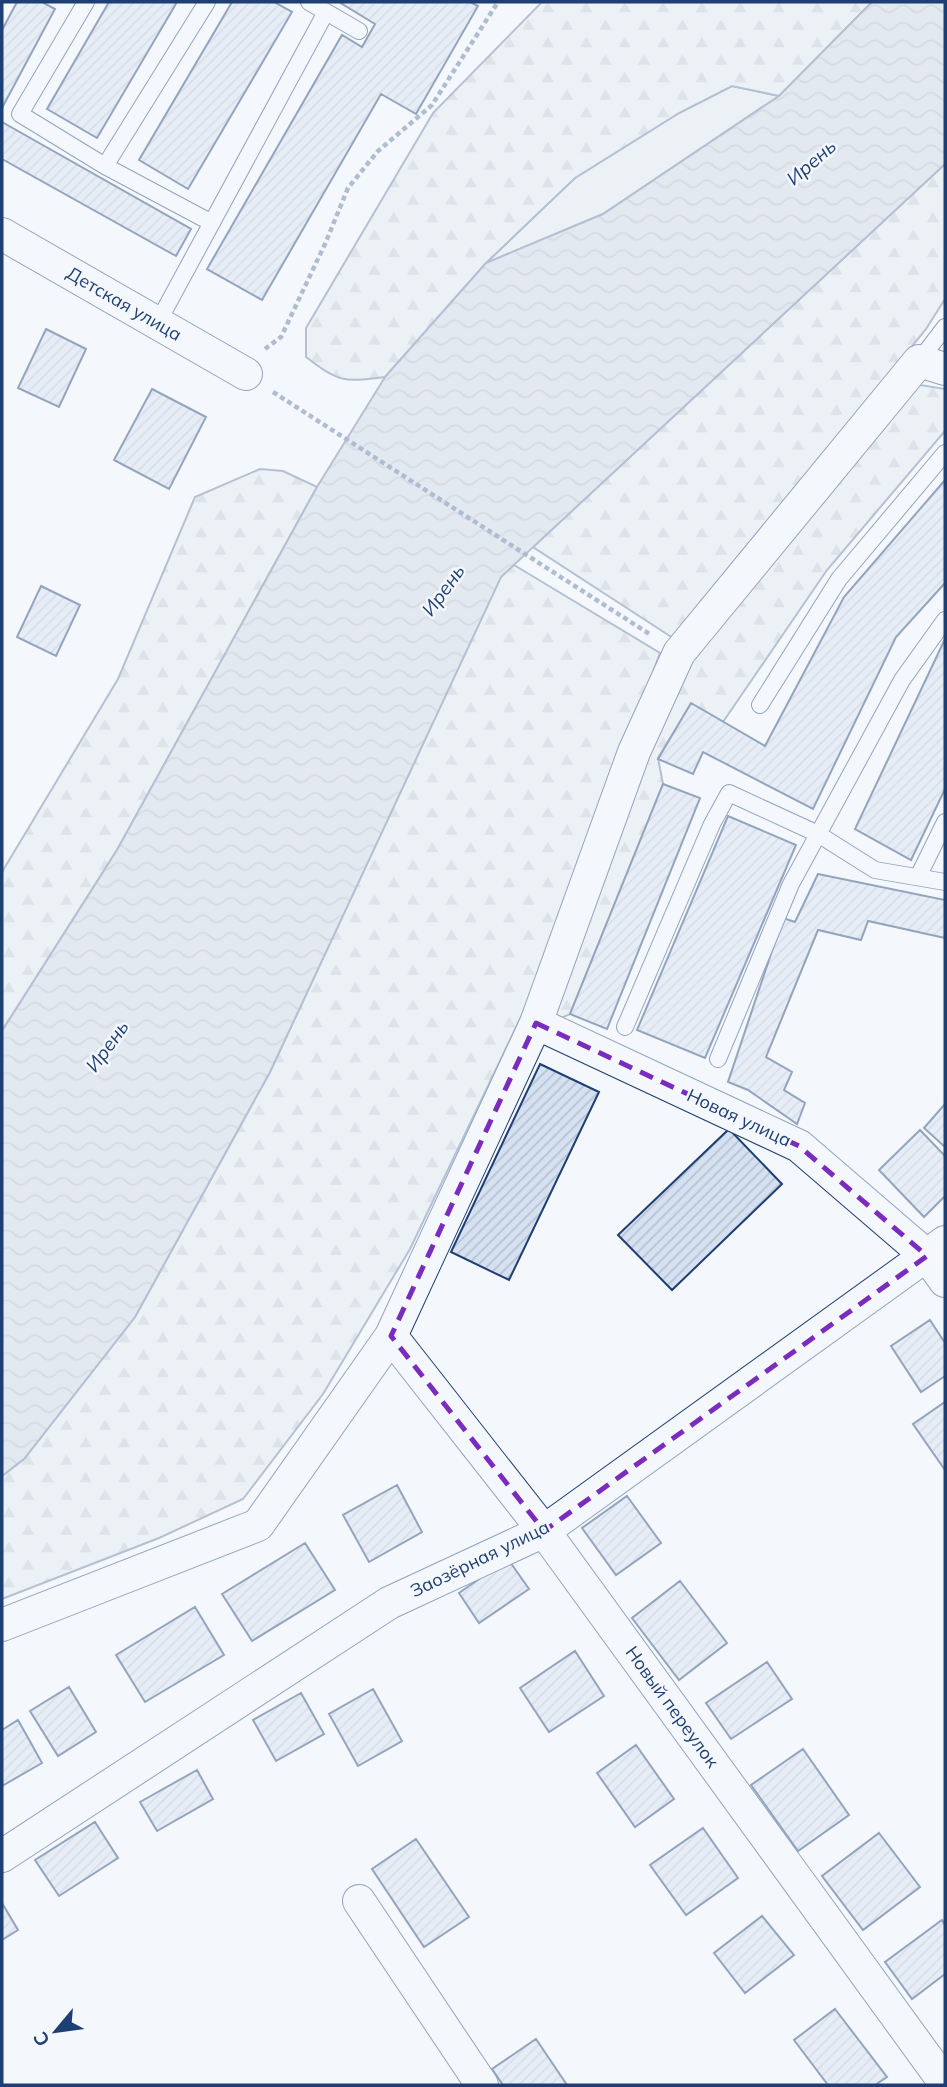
<svg xmlns="http://www.w3.org/2000/svg" width="947" height="2087" font-family="Mulish,sans-serif">
<style>
.grass{fill:#e3e9f0;stroke:#687fa3;stroke-width:2}
.forest{fill:url(#forest-firs);stroke:#687fa3;stroke-width:2}
.water{fill:url(#water-waves);stroke:#687fa3;stroke-width:2}
.building{fill:url(#building-hatch);stroke:#1d3f73;stroke-width:2}
.lines{fill:none;stroke-linecap:round;stroke-linejoin:round}
.lane-casing{stroke:#1d3f73;stroke-width:18}
.street-casing{stroke:#1d3f73;stroke-width:34}
.path{stroke:#5e769c;stroke-width:4.5;stroke-dasharray:5 3.5;stroke-linecap:butt}
.lane{stroke:#f4f7fb;stroke-width:16}
.street{stroke:#f4f7fb;stroke-width:32}
.marked{fill:none;stroke:#7b2cbf;stroke-width:5;stroke-dasharray:14 9;stroke-linejoin:round}
.labels{text-anchor:middle;stroke-width:5;stroke-linejoin:round;paint-order:stroke}
.street-label{font-size:18px;fill:#1d3f73;stroke:#f4f7fb}
.water-label{font-size:19px;font-style:italic;fill:#1d3f73;stroke:#f4f7fb}
</style>
<defs>
<pattern id="forest-firs" width="22" height="20" patternUnits="userSpaceOnUse" patternTransform="scale(1.75)"><rect width="22" height="20" fill="#e3e9f0"/><path d="M5 1l3.5 6h-7zM16 11l3.5 6h-7z" fill="#c2c9d1"/></pattern>
<pattern id="water-waves" width="16" height="10" patternUnits="userSpaceOnUse" patternTransform="scale(1.75)"><rect width="16" height="10" fill="#cfd7e4"/><path d="M0 5q4-4 8 0t8 0" fill="none" stroke="#b1bac7"/></pattern>
<pattern id="building-hatch" width="6" height="6" patternUnits="userSpaceOnUse" patternTransform="scale(1.75)"><rect width="6" height="6" fill="#d5e0f0"/><path d="M-1 1l2-2M0 6l6-6M5 7l2-2" fill="none" stroke="#b6c1d1"/></pattern>
</defs>
<rect width="100%" height="100%" fill="#f4f7fb"/>
<path class="grass" d="M732 86 779 96 603 214 486 263 575 178 679 113Z"/>
<path class="forest" d="M542 2H872L779 96 732 86 679 113 575 178 486 263 385 377C344 382 340 383 306 357V328L433 113Z
M945 164V299L926 329 676 640 533 547Z
M908 383 945 389V431L827 570 723 722 691 704 658 758 663 784 570 1014 559 1019 549 1013 687 653Z
M260 469 283 471 317 487 117 850 2 1031V872L118 679 195 497Z
M514 565 660 653 541 975 410 1249 323 1394 243 1499 159 1538 2 1599V1476L24 1459 135 1317 270 1072 501 576Z"/>
<path class="water" d="M872 2H945V164L501 577 270 1072 135 1317 24 1459 2 1476V1031L117 850 317 487 385 377 486 263 603 214 779 96Z"/>
<path class="building" d="M17 2H42L55 9 2 108V30Z
M109 2H177L97 138 47 109Z
M232 2H274L292 12 188 189 139 160Z
M339 2H470L478 6 416 114 381 94 262 300 207 269 342 35 362 47 375 24Z
M2 122 191 229 176 256 2 159Z
M46 329 86 349 59 407 18 388Z
M152 389 206 417 169 489 114 460Z
M945 480V583L896 637 813 809 703 752 693 774 658 759 691 703 765 746 844 597Z
M41 586 80 605 56 656 17 637Z
M945 639V789L911 860 855 829Z
M663 784 700 798 607 1029 570 1014Z
M728 816 796 845 705 1058 637 1030Z
M818 874 945 900V938L868 921 861 940 818 930 766 1057 792 1072 784 1090 805 1103 797 1124 748 1090 728 1082 783 918 795 922Z
M540 1064 599 1092 509 1280 451 1252Z
M945 1104V1147L924 1128Z
M729 1129 782 1184 672 1290 618 1235Z
M920 1130 945 1156V1196L924 1217 879 1170Z
M930 1320 945 1343V1376L921 1392 891 1346Z
M945 1402V1470L913 1424Z
M397 1485 422 1532 369 1562 343 1515Z
M627 1496 661 1543 616 1575 582 1528Z
M305 1543 335 1590 252 1641 222 1594Z
M508 1559 529 1589 479 1623 459 1593Z
M680 1581 727 1643 679 1680 632 1618Z
M195 1607 224 1655 145 1702 116 1655Z
M575 1651 604 1696 549 1732 520 1688Z
M767 1662 792 1699 731 1739 706 1703Z
M69 1687 96 1732 58 1756 30 1711Z
M373 1689 402 1741 358 1766 329 1714Z
M301 1693 324 1734 276 1761 253 1720Z
M18 1720 42 1763 2 1786V1730Z
M636 1745 674 1799 635 1827 597 1773Z
M803 1749 849 1815 798 1851 751 1785Z
M197 1770 213 1799 157 1831 140 1802Z
M95 1822 118 1858 59 1896 35 1860Z
M703 1828 738 1878 686 1915 650 1865Z
M879 1833 920 1887 863 1930 822 1876Z
M416 1839 469 1917 424 1947 372 1869Z
M2 1903 18 1930 2 1940Z
M762 1916 794 1955 745 1993 714 1953Z
M942 1920 945 1925V1974L912 1999 885 1962Z
M835 2009 887 2077 875 2085H828L794 2040Z
M536 2039 567 2085H503L492 2069Z"/>
<g class="lines">
<defs>
<path id="lane" d="M86 2 20 114 105 166 207 2
M309 2 359 31
M105 166 212 223
M157 324 326 12
M919 361 945 327
M760 705 839 579 945 453
M918 877 945 822
M625 1027 712 824 729 793 818 834 875 870 945 882
M718 1059 791 884 902 680 945 620"/>
<path id="street" d="M2 234 246 374
M536 1023 799 1146 927 1256 945 1281
M391 1336 544 1531 945 2083
M2 1625 258 1525 391 1336 536 1023 634 752 679 653 919 361 945 369
M2 1856 389 1603 544 1531 945 1242
M359 1901 482 2085"/>
</defs>
<use href="#lane" class="lane-casing"/>
<use href="#street" class="street-casing"/>
<path class="path" d="M265 349 281 337 325 244 348 188 378 151 432 105 498 2
M273 392 651 635"/>
<use href="#lane" class="lane"/>
<use href="#street" class="street"/>
</g>
<path d="M0 0H947V2087H0ZM536 1023 799 1146 927 1256 544 1531 391 1336Z" fill="#f4f7fb" fill-opacity=".55" fill-rule="evenodd"/>
<path class="marked" d="M536 1023 799 1146 927 1256 544 1531 391 1336Z"/>
<g class="labels">
<g class="street-label">
<text transform="translate(124 304) rotate(30)" y="6">Детская улица</text>
<text transform="translate(739 1118) rotate(25)" y="6">Новая улица</text>
<text transform="translate(480 1559) rotate(-26)" y="6">Заозёрная улица</text>
<text transform="translate(672 1707) rotate(54)" y="6">Новый переулок</text>
</g>
<g class="water-label">
<text transform="translate(811 162) rotate(-41)" y="7">Ирень</text>
<text transform="translate(443 590) rotate(-54)" y="7">Ирень</text>
<text transform="translate(107 1046) rotate(-54)" y="7">Ирень</text>
</g>
</g>
<rect width="947" height="2087" fill="none" stroke="#1d3f73" stroke-width="7"/>
<g transform="translate(56 2031) rotate(241)" stroke="#f4f7fb" stroke-width="5" paint-order="stroke">
<path d="M0-5L12 26L0 18L-12 26Z" fill="#1d3f73"/>
<text y="-10" font-size="19" font-weight="bold" text-anchor="middle" fill="#1d3f73">С</text>
</g>
</svg>
